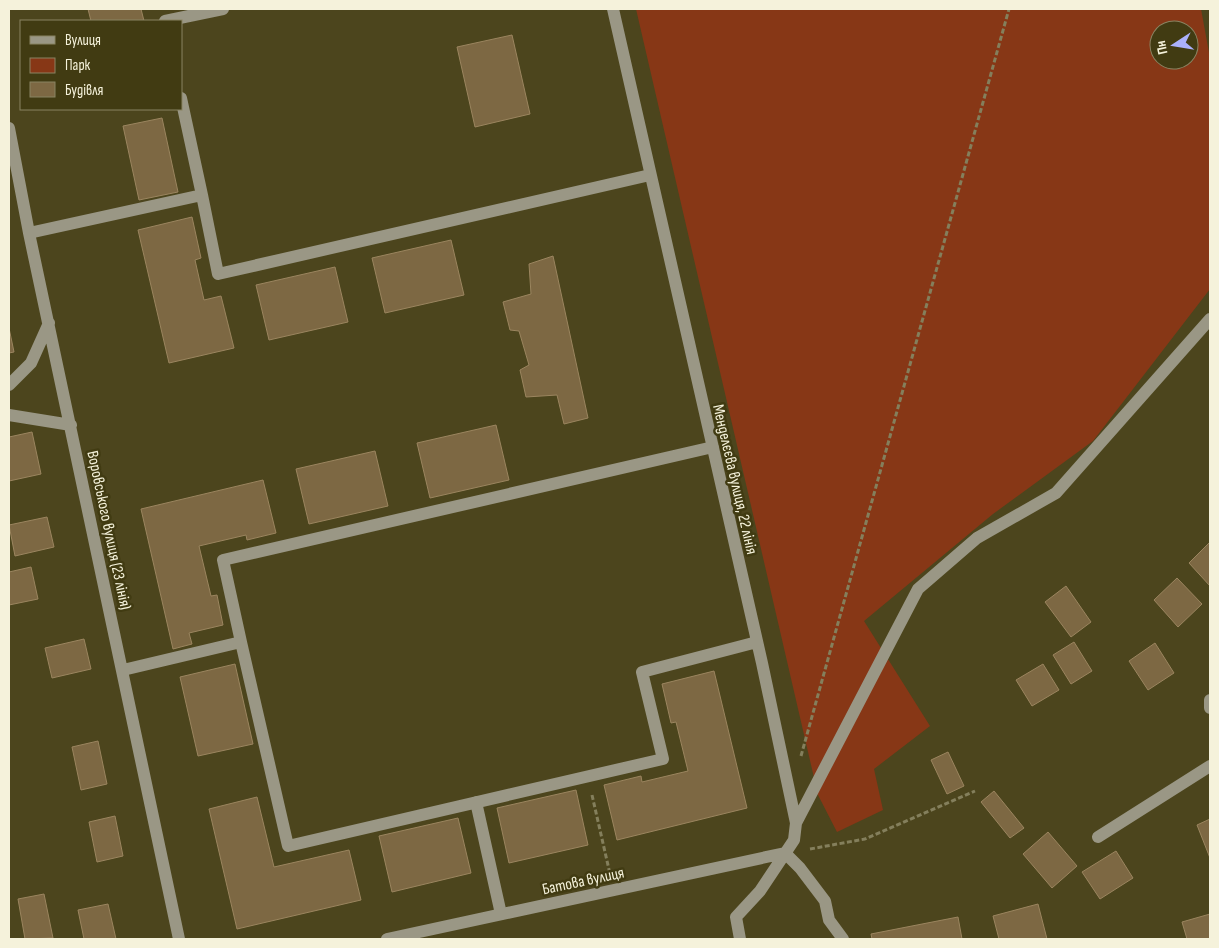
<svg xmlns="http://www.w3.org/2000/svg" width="1219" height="948" font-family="'Sofia Sans Condensed',sans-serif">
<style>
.green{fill:#873716;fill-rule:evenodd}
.building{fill:#7d6843;stroke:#9b855f}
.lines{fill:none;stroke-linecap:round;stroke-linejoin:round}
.path{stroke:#847f5c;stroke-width:3;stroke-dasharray:5 2.5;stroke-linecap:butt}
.minor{stroke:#9a9785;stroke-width:12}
.labels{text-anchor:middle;stroke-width:5;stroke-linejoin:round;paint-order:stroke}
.street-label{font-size:16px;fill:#f5f2db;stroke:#413b12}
</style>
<rect width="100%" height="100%" fill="#4c451d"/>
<path class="green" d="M636 9H1201L1210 58V289L1093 441 993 514 864 621 930 726 874 769 883 810 837 832 818 795ZM1159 30H1189V60H1159Z"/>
<path class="building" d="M88 9H141L144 21H91Z
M512 35 530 114 475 127 457 47Z
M162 118 178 192 139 200 123 126Z
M192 217 201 258 195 260 204 300 221 296 234 348 169 363 138 230Z
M451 240 464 295 385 313 372 258Z
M553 256 588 418 564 424 557 395 526 397 520 370 529 365 519 331 510 330 503 302 531 294 529 264Z
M335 267 348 322 269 340 256 285Z
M9 328 14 352 9 353Z
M496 425 509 480 430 498 417 443Z
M32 432 41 474 9 481V437Z
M375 451 388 506 309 524 296 469Z
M263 480 276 533 247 540 246 535 199 546 211 596 217 595 223 625 189 633 192 644 173 649 141 509Z
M47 517 54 547 15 556 9 525Z
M1210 542V586L1189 563Z
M31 567 38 599 9 605V572Z
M1177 578 1202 604 1178 627 1154 600Z
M1066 586 1091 622 1071 637 1045 602Z
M84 639 91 669 52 678 45 648Z
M1074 642 1092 671 1071 684 1053 655Z
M1155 643 1174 673 1148 690 1129 661Z
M235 664 253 744 198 756 180 677Z
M1043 664 1059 690 1032 706 1016 680Z
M714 671 747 808 617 840 604 785 641 776 642 782 688 771 676 722 671 723 662 684Z
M98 741 107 784 81 790 72 747Z
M948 752 964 786 947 794 931 760Z
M576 790 588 845 509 863 497 808Z
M994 791 1024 828 1010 838 981 802Z
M257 797 274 867 349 850 361 900 237 929 209 809Z
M115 816 123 856 97 862 89 822Z
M458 818 471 873 392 892 379 836Z
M1210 819V858L1197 825Z
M1048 832 1077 866 1052 888 1023 854Z
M1116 851 1133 878 1100 899 1082 872Z
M44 894 53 938 25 939 18 899Z
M108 904 116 939H84L78 910Z
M1038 904 1047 939H999L993 916Z
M1210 914V939H1187L1182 922Z
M958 917 962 939H872L871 934Z"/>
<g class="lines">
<path class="path" d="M801 756 1009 9
M592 795 610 874
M810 849 865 839 975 791"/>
<path class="minor" d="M613 9 762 663 796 823 794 840 760 891 736 917 740 939
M165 21 223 9
M181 98 202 195
M9 128 29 233 179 939
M29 233 202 195 218 274 650 175
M9 385 31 363 49 323
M9 415 71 425
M241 642 288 846 663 759 642 672 757 642
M123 670 241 642 223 560 713 447
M1210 700V708
M476 802 501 914
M796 823 918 589 977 538 1056 493 1210 319
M1098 837 1210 766
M387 939 785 853 800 868 825 901 829 920 843 939"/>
</g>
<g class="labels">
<g class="street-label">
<text transform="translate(736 479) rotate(77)" y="6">Менделєєва вулиця, 22 лінія</text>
<text transform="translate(110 530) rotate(78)" y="6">Воровського вулиця (23 лiнiя)</text>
<text transform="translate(583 880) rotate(-12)" y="6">Батова вулиця</text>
</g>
</g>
<rect width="1219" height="948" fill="none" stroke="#f5f2db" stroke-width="20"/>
<rect x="20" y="20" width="162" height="90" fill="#413b12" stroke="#898462"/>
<rect x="30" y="36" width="25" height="8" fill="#9a9785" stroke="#898462"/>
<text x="65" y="45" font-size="15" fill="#f5f2db">Вулиця</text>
<rect x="30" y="58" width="25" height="15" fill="#873716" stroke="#898462"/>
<text x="65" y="70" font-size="15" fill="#f5f2db">Парк</text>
<rect x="30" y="82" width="25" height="15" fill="#7d6843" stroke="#898462"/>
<text x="65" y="95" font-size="15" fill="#f5f2db">Будівля</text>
<g transform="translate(1174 45) rotate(258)"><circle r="24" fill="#413b12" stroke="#898462"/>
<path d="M0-4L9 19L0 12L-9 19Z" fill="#aab0fb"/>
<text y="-8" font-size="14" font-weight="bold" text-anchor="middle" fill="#f5f2db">Пн</text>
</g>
</svg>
